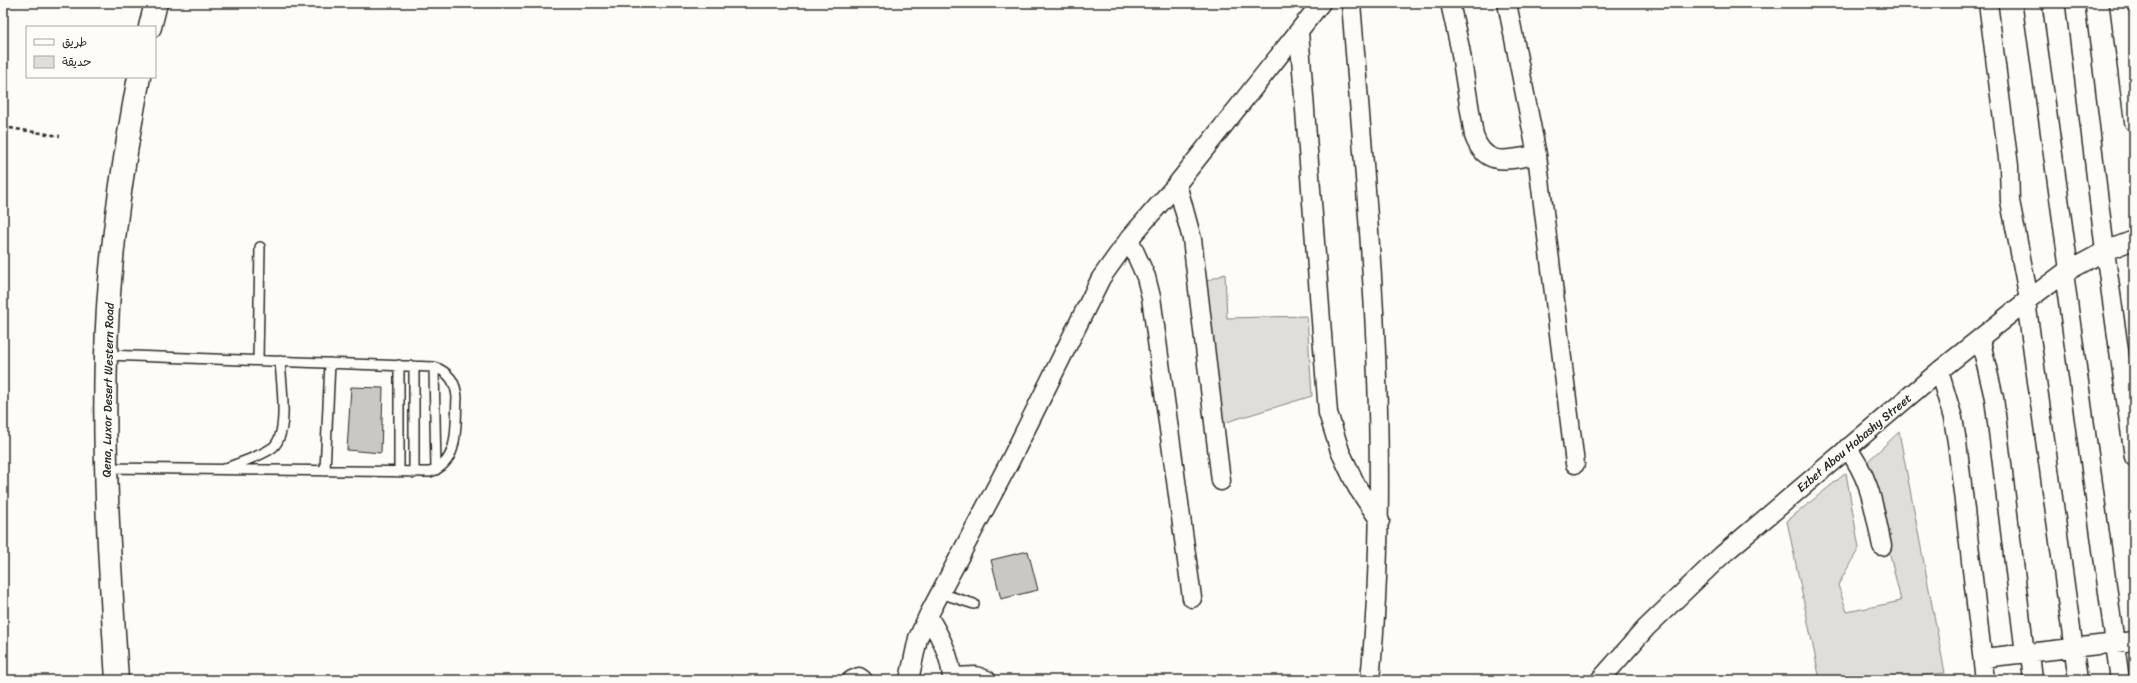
<svg xmlns="http://www.w3.org/2000/svg" width="2137" height="683" font-family="Sriracha,'Playpen Sans Arabic',sans-serif">
<style>
.green{fill:#dfdeda;stroke:#858482}
.building{fill:#c9c8c4;stroke:#2b2b2b}
.lines{fill:none;stroke-linecap:round;stroke-linejoin:round}
.lane-casing{stroke:#2b2b2b;stroke-width:12}
.street-casing{stroke:#2b2b2b;stroke-width:21}
.primary-casing{stroke:#2b2b2b;stroke-width:25}
.path{stroke:#2b2b2b;stroke-width:2.5;stroke-dasharray:4 3;stroke-linecap:butt}
.lane{stroke:#fdfcf7;stroke-width:9}
.street{stroke:#fdfcf7;stroke-width:18}
.primary{stroke:#fdfcf7;stroke-width:22}
.labels{text-anchor:middle;stroke-width:3;stroke-linejoin:round;paint-order:stroke}
.street-label{font-size:12px;fill:#2b2b2b;stroke:#fdfcf7}
</style>
<rect width="100%" height="100%" fill="#fdfcf7"/>
<filter id="ink" filterUnits="userSpaceOnUse"><feTurbulence type="fractalNoise" baseFrequency=".025" numOctaves="2"/><feDisplacementMap in="SourceGraphic" scale="8" xChannelSelector="R" yChannelSelector="G"/><feConvolveMatrix kernelMatrix="1 2 1 2 8 2 1 2 1" color-interpolation-filters="sRGB"/></filter>
<g filter="url(#ink)">
<path class="green" d="M1225 274 1227 318 1307 316 1312 396 1220 424 1204 282Z
M1899 432 1945 673 1914 676 1915 680H1820L1787 521 1846 473 1859 548 1838 585 1847 612 1901 601 1868 461Z"/>
<path class="building" d="M351 387 383 388 381 453 347 450Z
M1028 551 1038 590 1001 599 991 560Z"/>
<g class="lines">
<defs>
<path id="lane" d="M106 355 434 367C449 372 456 382 457 398 455 424 461 462 430 472L106 468
M258 360 260 247
M434 367 436 470
M226 468C241 462 259 457 272 448 290 435 281 382 280 361
M325 471 330 363
M399 472V365
M414 473V366
M940 593 974 604"/>
<path id="street" d="M1351 3C1369 228 1392 455 1370 680
M1450 3 1460 48 1474 136C1486 169 1509 159 1537 155
M1507 3 1537 155 1575 464
M1988 3 2009 166 2010 201 2029 299
M2032 3 2069 270
M2075 3 2105 251 2134 457
M2119 3 2134 122
M1299 31 1328 413 1340 451 1357 487 1380 521
M1177 184 1192 239 1221 481
M1129 239 1146 277 1151 297 1192 598
M2064 273 2120 680
M2026 301 2078 680
M1980 338 1994 398 2025 654
M1939 371 1953 418 1957 442 1985 680
M1847 448C1871 479 1874 509 1882 546
M928 616C940 636 951 656 952 680
M2030 653 2033 680
M1983 658 2134 641
M952 677 976 676 987 680
M852 680 859 677 863 680
M909 680 918 638 928 616 1009 463 1101 278 1129 239 1177 184 1321 3
M1600 680 1646 628 1721 556 1939 371 2029 299 2064 273 2105 251 2134 240"/>
<path id="primary" d="M150 27 156 3
M117 680C110 572 103 463 106 355 108 261 122 169 139 77"/>
</defs>
<use href="#lane" class="lane-casing"/>
<use href="#street" class="street-casing"/>
<use href="#primary" class="primary-casing"/>
<path class="path" d="M3 127 60 136"/>
<use href="#lane" class="lane"/>
<use href="#street" class="street"/>
<use href="#primary" class="primary"/>
</g>
</g>
<g class="labels">
<g class="street-label">
<text transform="translate(108 390) rotate(-89)" y="4">Qena, Luxor Desert Western Road</text>
<text transform="translate(1854 443) rotate(-40)" y="4">Ezbet Abou Habashy Street</text>
</g>
</g>
<rect width="2137" height="683" fill="none" stroke="#fdfcf7" stroke-width="16"/>
<rect x="8" y="8" width="2121" height="667" fill="none" stroke="#2b2b2b" stroke-width="1.5" filter="url(#ink)"/>
<rect x="26" y="26" width="130" height="52" fill="#fdfcf7" stroke="#a9a8a5"/>
<rect x="34" y="39" width="20" height="6" fill="#fdfcf7" stroke="#a9a8a5"/>
<text x="62" y="46" font-size="12" fill="#2b2b2b">طريق</text>
<rect x="34" y="56" width="20" height="12" fill="#dfdeda" stroke="#a9a8a5"/>
<text x="62" y="66" font-size="12" fill="#2b2b2b">حديقة</text>
</svg>
